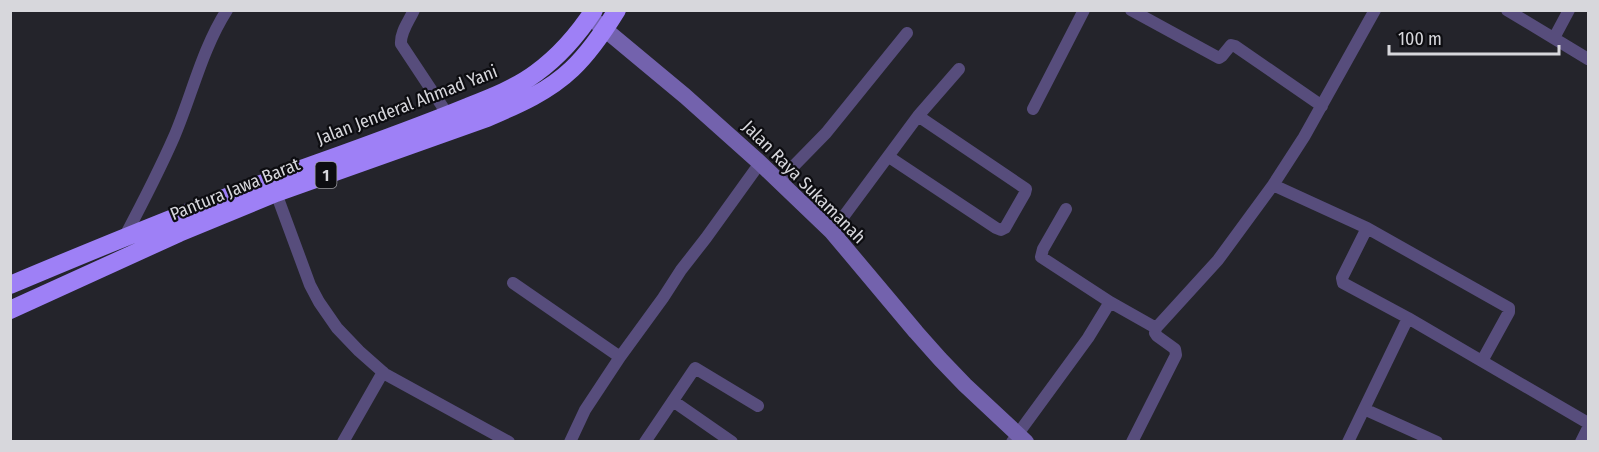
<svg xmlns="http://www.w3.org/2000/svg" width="1599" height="452" font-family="'Fira Sans Condensed',sans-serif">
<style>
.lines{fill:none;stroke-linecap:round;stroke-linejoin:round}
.street{stroke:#574d7c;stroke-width:12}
.secondary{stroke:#7362ad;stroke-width:16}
.highway{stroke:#9e80f6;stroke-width:18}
.labels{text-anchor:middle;stroke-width:4.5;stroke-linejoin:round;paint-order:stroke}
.shield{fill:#0d0d11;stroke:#9a9a9f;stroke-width:1.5}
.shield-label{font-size:16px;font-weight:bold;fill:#d7d7dc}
.street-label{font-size:18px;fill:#d7d7dc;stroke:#0d0d11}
</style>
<rect width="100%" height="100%" fill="#24242b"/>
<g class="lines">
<path class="street" d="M414 10C409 21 400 32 401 44L448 115
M1131 10 1219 58 1222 56 1231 45 1235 46 1322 106
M1507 10 1588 59
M1554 38 1569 10
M1033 109 1084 10
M889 157 996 228 1001 230 1005 228 1025 193 1026 189 918 116
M779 181 826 133 907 33
M1273 185 1367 228 1342 278 1343 283 1408 318 1588 423
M276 193 310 285 319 302 337 328 359 351 385 374 509 442
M1066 209 1043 249 1041 257 1110 302
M1367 228 1509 308V312L1482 361
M832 232 918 116 959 69
M125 236C142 204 159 171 174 137 192 95 202 49 227 10
M513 283 620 357
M673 401 732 442
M1364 409 1437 442
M343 442 383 372
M570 442 585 410 620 357 663 298 681 270 706 238 760 163
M645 442 695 368 758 406
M1012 442 1088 338 1110 302 1156 328 1218 260 1273 185 1304 137 1375 10
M1132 442 1176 355 1175 349 1157 336 1155 333 1156 328
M1348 442 1408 318
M1581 442 1588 428"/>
<path class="secondary" d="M590 17 685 96 760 163 832 232 916 332 940 359 965 385 1026 442"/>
<path class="highway" d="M10 285C112 242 214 200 318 163 368 145 418 127 467 107 490 98 516 88 536 73 558 57 579 33 594 10
M10 310 179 233 276 193 487 118C517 105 548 92 572 69 590 52 604 31 617 10"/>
</g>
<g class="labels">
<rect class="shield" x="315.5" y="162" width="21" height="26" rx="4.5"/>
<g class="shield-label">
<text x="326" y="181">1</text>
</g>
<g class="street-label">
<text transform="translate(407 105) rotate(-21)" y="6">Jalan Jenderal Ahmad Yani</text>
<text transform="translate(804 182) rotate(45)" y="6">Jalan Raya Sukamanah</text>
<text transform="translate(235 189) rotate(-22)" y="6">Pantura Jawa Barat</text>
</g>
</g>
<rect width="1599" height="452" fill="none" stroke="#d7d7dc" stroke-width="24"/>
<path d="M1389 45v9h170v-9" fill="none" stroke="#d7d7dc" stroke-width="3"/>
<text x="1398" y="45" font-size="18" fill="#d7d7dc" stroke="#0d0d11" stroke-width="4.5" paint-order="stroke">100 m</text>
</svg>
